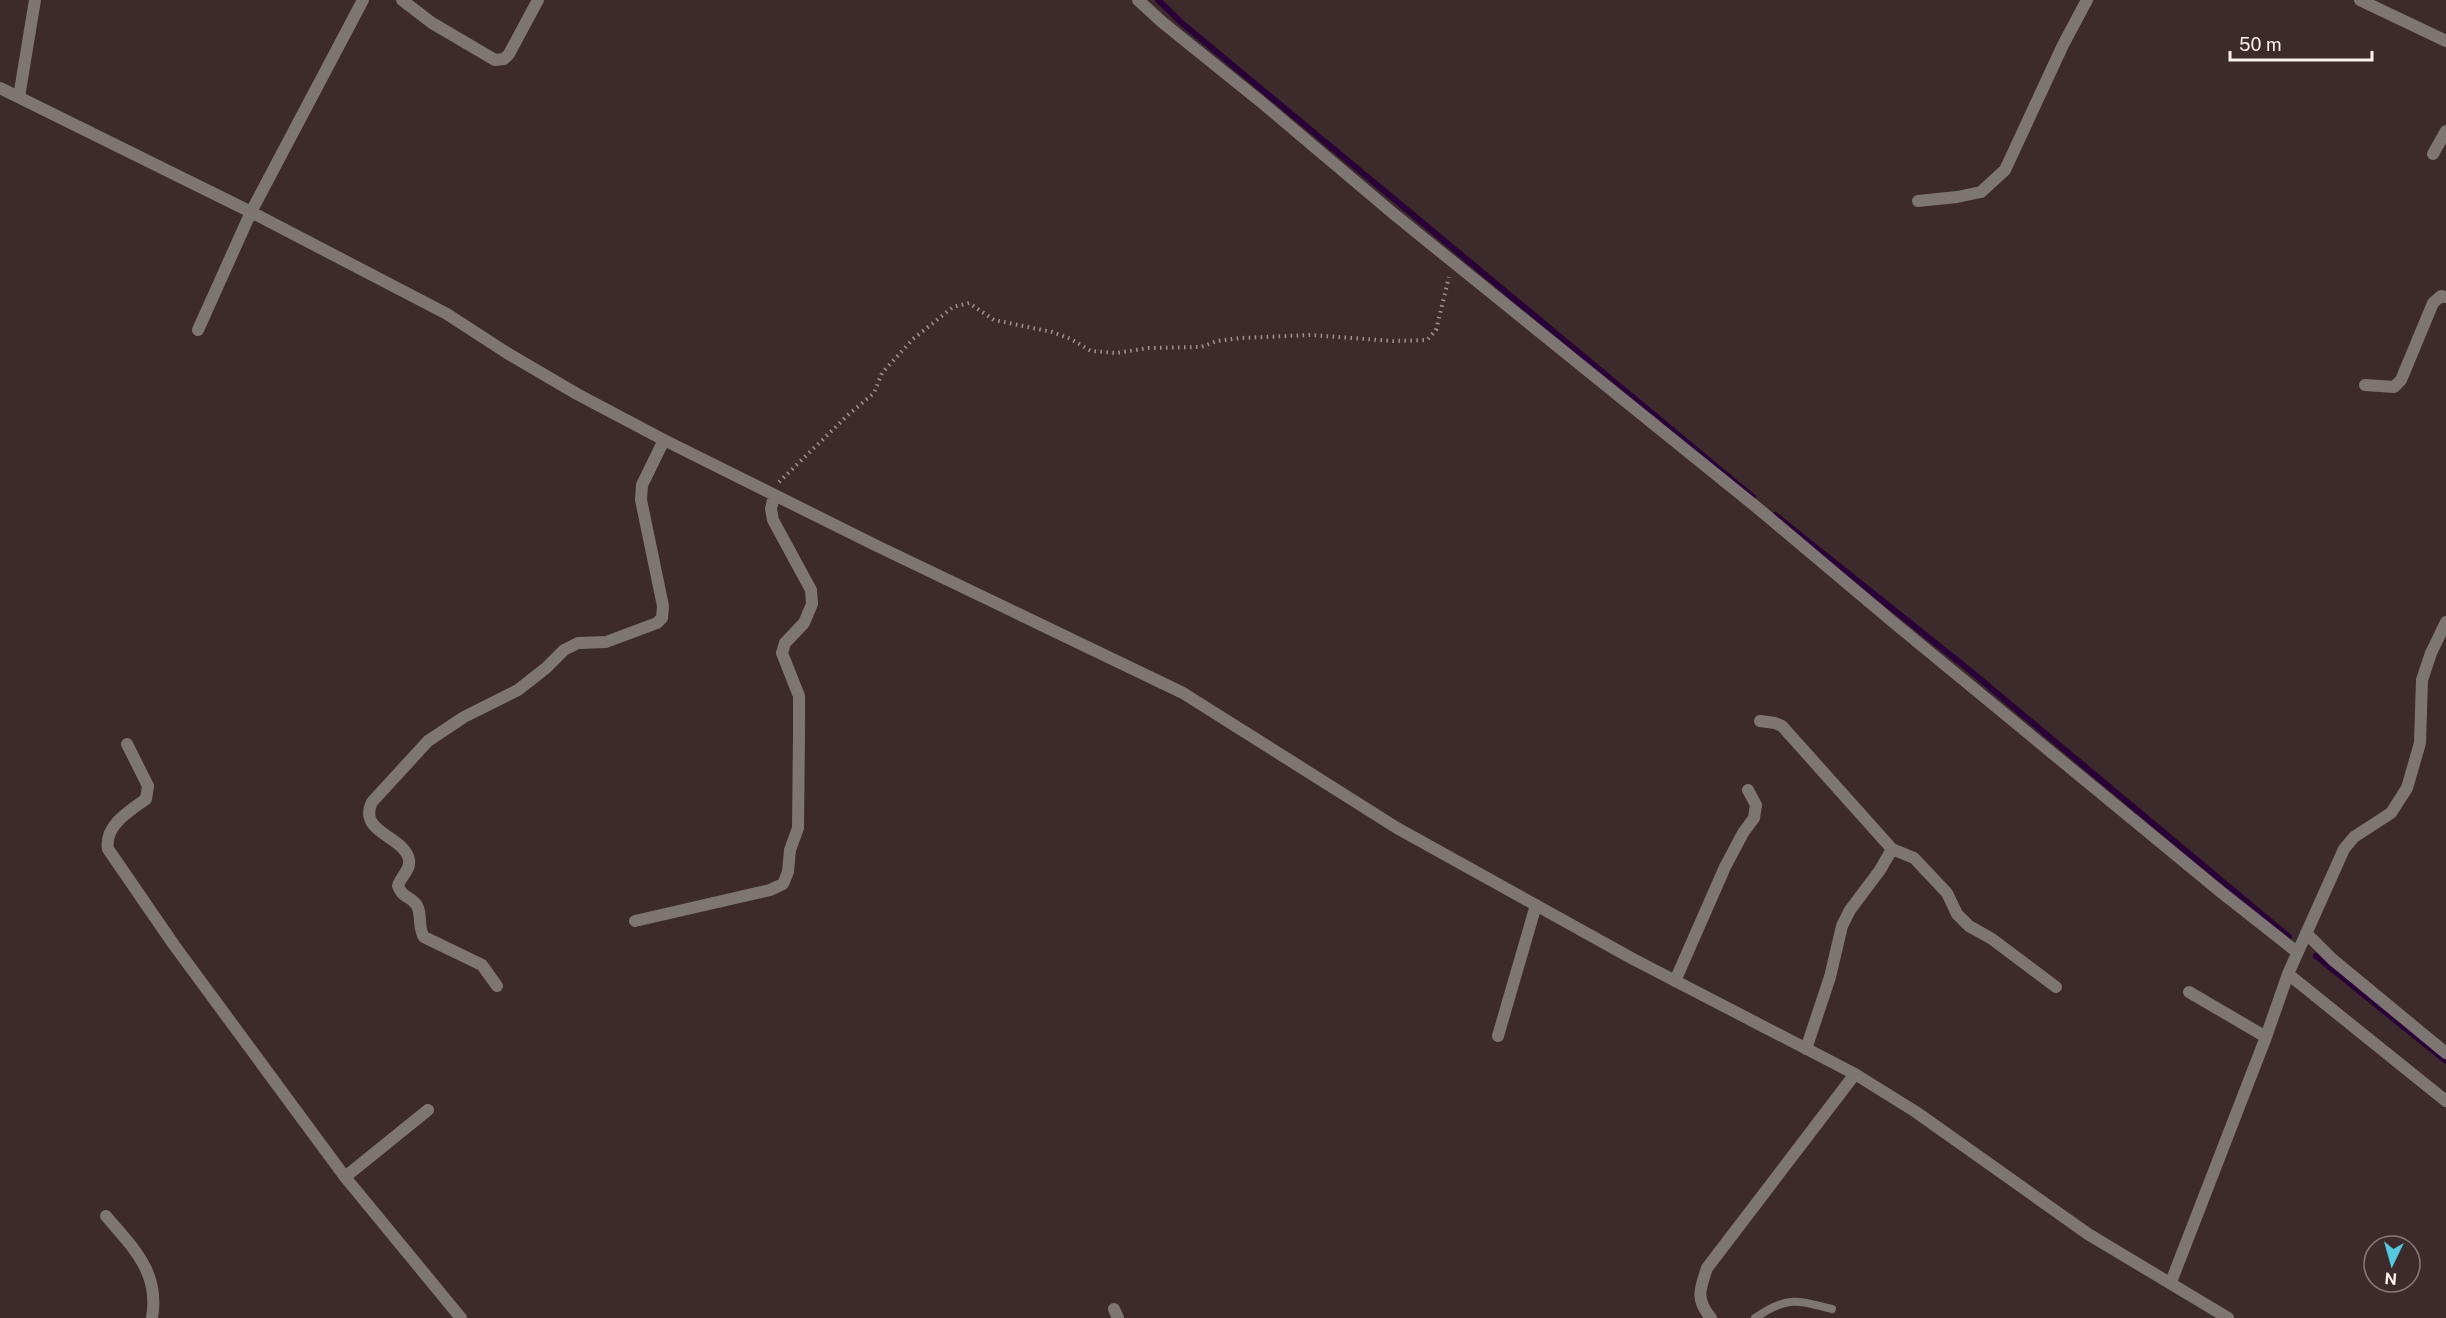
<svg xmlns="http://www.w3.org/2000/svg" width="2446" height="1318" font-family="'Public Sans',sans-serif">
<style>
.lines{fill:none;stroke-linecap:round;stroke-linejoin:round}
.stream{stroke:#290138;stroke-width:6}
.path{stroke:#a19392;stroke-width:4;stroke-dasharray:1.5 4.5;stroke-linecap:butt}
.lane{stroke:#7e7672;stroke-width:8}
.street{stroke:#7e7672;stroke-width:12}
</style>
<rect width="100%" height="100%" fill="#3c2b2a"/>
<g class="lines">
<path class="stream" d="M1158 0 1183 24 1753 497
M1775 515 1968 669 2289 937
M2316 956 2446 1061"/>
<path class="path" d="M779 482 848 415 874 393 882 373 913 339 953 307 969 303 994 320 1052 332 1071 339 1091 351 1117 353 1148 348 1201 347 1217 341 1241 338 1311 335 1393 341 1427 340 1436 330 1449 277"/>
<path class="lane" d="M1755 1318C1787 1296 1796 1300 1832 1309"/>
<path class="street" d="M402 0 432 23 495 60 504 59 509 54 538 0
M1138 0 1162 22 1260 101 1395 215 1760 510 1893 622 2221 892 2297 952
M2360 0 2446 41
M0 88 251 212 447 314 507 353 577 394 664 440 875 545 1183 693 1397 828 1633 959 1855 1074 1916 1112 2088 1234 2228 1318
M19 97 35 0
M2433 154 2446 131
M1918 201 1957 197 1981 192 2005 170 2063 45 2087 0
M198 330 251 212 363 0
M2365 385 2394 387 2401 380 2433 303 2441 296 2446 297
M1760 721 1775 723 1782 726 1892 849 1880 870 1850 910 1842 926 1830 977 1806 1049
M127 744 148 786 146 799C129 811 104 826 108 849L174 945 345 1177 461 1318
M1892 849 1914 858 1947 893 1957 914 1969 926 1992 939 2056 987
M635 921 770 890 783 884 788 872 790 850 798 828 799 734V696L782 653 785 643 804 623 812 604 811 590 773 520 771 509 774 495
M2306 933 2332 959 2446 1053
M2288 974 2446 1101
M1675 981 1725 867 1743 833 1754 818 1756 805 1748 790
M497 986 482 965 424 937C417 927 423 911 415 903 408 895 403 898 398 886 400 877 411 870 409 860 405 836 357 833 372 802L428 741 464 717 518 690 546 668 564 650 578 643 606 642 657 623 662 618 663 606 641 500 642 485 664 440
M2189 992 2266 1037
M1498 1036 1536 905
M345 1177 428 1110
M106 1216C133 1248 160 1272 152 1318
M2171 1282 2266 1037 2288 974 2344 849 2354 837 2391 813 2407 788 2420 743 2422 680 2431 653 2446 622
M1114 1309 1118 1318
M1711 1318C1695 1299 1700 1289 1707 1268L1855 1074"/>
</g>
<g transform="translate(2392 1264) rotate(185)"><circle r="28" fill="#3c2b2a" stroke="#897a79" stroke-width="1.5"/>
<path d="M0-4.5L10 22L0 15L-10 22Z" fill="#56c9e1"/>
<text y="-9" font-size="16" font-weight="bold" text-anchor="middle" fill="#fcf0ef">N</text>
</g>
<path d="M2230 51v9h142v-9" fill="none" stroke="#fcf0ef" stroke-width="3"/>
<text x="2239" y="51" font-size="18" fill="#fcf0ef" stroke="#3c2b2a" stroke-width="4.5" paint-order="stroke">50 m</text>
</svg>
